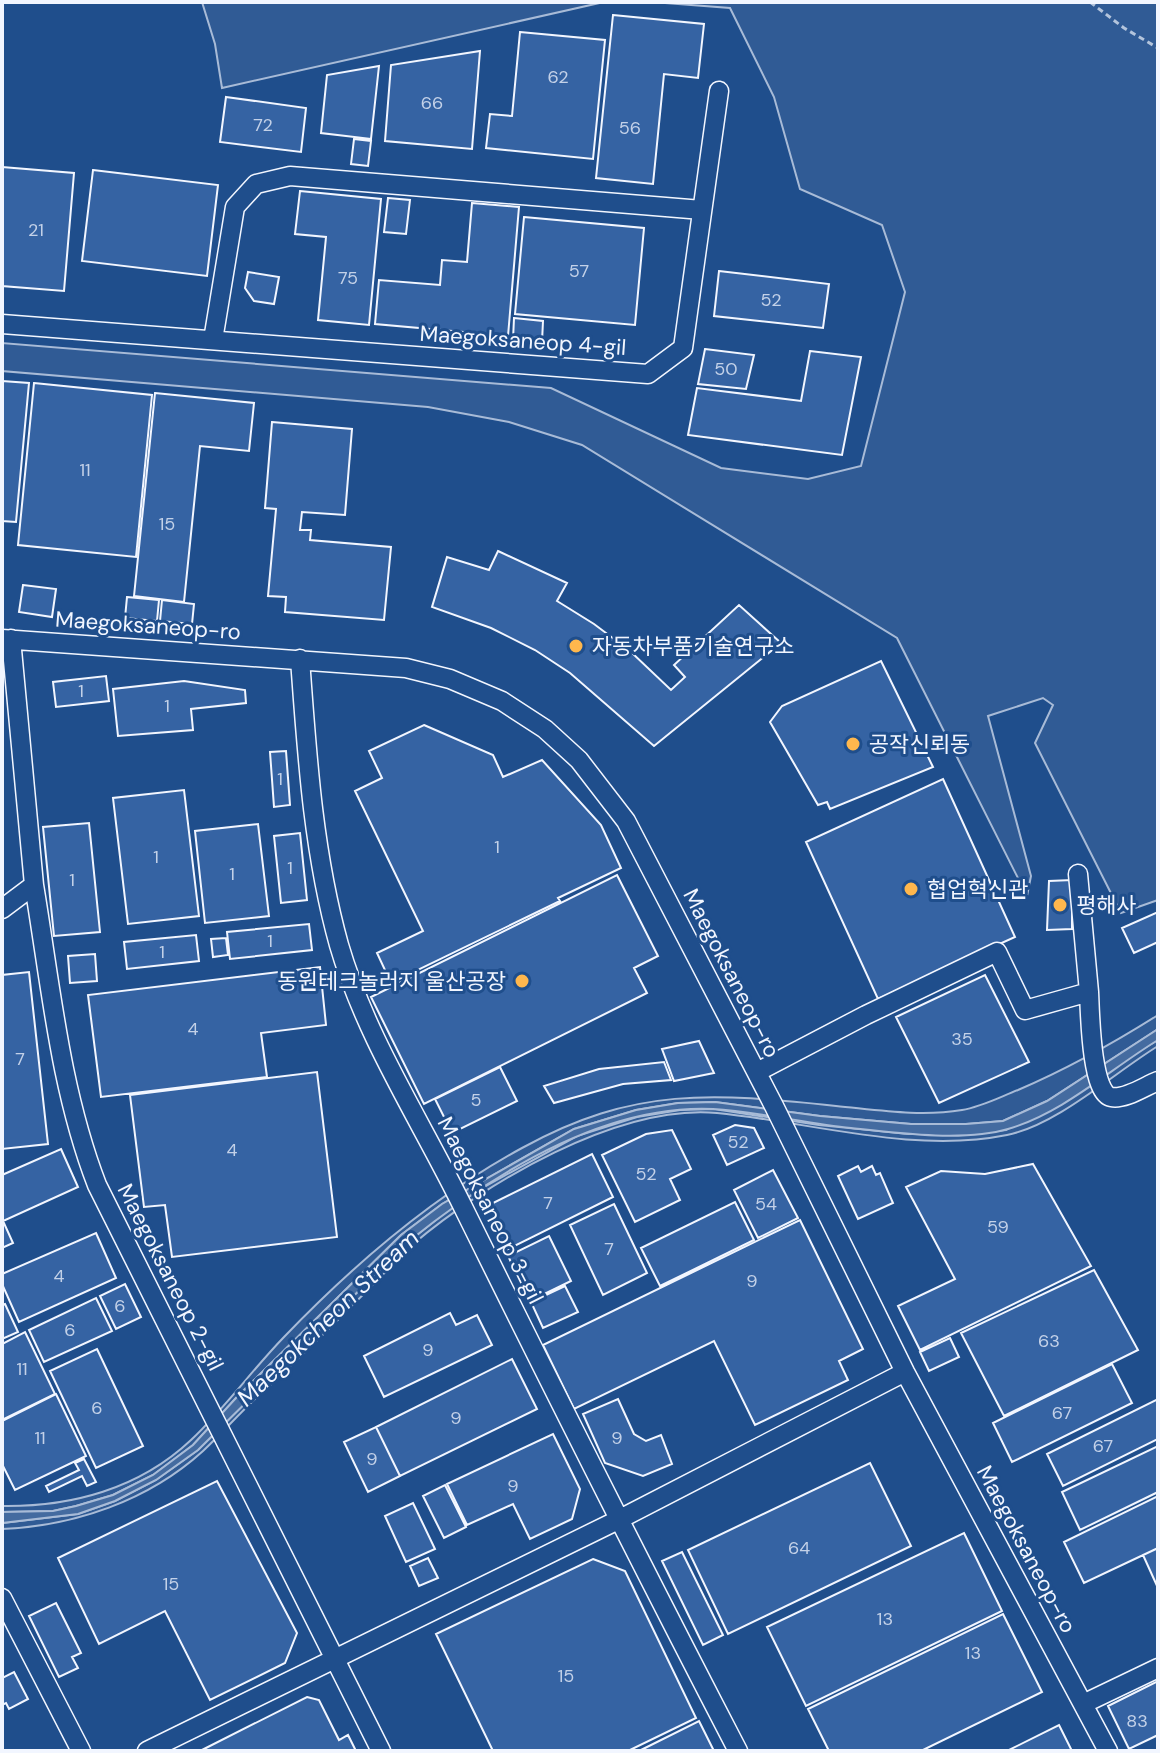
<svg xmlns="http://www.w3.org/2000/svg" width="1160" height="1753" font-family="'DM Sans','Noto Sans KR',sans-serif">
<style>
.green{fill:#305b95;stroke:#a8bbd7;stroke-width:2}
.water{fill:#446ba0;stroke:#a8bbd7;stroke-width:2}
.building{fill:#3563a3;stroke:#f2f6ff;stroke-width:2}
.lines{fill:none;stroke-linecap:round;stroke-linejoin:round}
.minor-casing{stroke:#f2f6ff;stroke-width:21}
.path{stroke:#b3c4dc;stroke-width:3;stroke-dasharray:6 4;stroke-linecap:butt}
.minor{stroke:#1f4e8c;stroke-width:18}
.poi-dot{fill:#ffb74d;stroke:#1f4e8c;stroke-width:3}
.labels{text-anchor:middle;stroke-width:6;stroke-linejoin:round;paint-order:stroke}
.number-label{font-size:18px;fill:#c3d1e8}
.street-label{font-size:22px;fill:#f2f6ff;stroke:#1f4e8c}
.poi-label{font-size:22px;fill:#f2f6ff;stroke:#1f4e8c;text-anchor:start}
.water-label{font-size:24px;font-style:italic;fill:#f2f6ff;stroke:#1f4e8c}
</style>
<rect width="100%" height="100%" fill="#1f4e8c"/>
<path class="green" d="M202 2H604L222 88 215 44Z
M652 2H1158V900L1121 913 1035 743 1053 705 1043 698 988 716 1031 876 1027 896 897 638 582 445 509 422 428 407 2 371V343L551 388 721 468 808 479 861 466 905 292 882 225 800 189 774 97 730 8Z
M1158 1015V1029L1047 1101 1003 1121 966 1124H911L820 1116 715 1102 678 1103 636 1110 574 1129 442 1204 401 1235 236 1398 193 1445 153 1475 113 1495 76 1506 53 1511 2 1512V1506C71 1507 139 1489 191 1440 225 1408 252 1370 284 1337 355 1263 432 1197 522 1148 634 1086 713 1093 836 1106 878 1110 920 1117 962 1110 981 1107 1000 1097 1018 1090 1067 1069 1112 1044 1158 1015Z
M1158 1040V1046C1114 1073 1057 1125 1007 1135 913 1154 810 1122 717 1113 618 1104 485 1183 412 1245 360 1298 309 1350 255 1399 237 1416 221 1434 203 1451 148 1501 74 1526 2 1529V1523L78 1514 115 1501 156 1480 198 1450 408 1242 446 1212 482 1188 577 1136 637 1117 680 1110 714 1109 819 1125 909 1134H966L1006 1130Z"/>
<path class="water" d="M1158 1029V1040C1109 1070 1063 1113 1008 1129 964 1142 896 1133 851 1128 805 1123 759 1112 713 1109 603 1104 491 1175 408 1242L198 1450 156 1480 115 1501 78 1514 2 1523V1512L53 1511 76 1506 113 1495 153 1475 193 1445 236 1398 401 1235 442 1204 574 1129 636 1110 678 1103 715 1102 820 1116 911 1124H966L1003 1121 1047 1101Z"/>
<path class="building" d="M613 15 704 24 698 78 664 74 653 184 596 178Z
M520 32 605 40 593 159 486 148 490 114 512 116Z
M480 51 472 149 385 141 391 65Z
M379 66 371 139 321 133 327 75Z
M226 97 306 108 301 152 220 142Z
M354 139 371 141 368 166 351 164Z
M2 167 74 173 64 291 2 286Z
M93 170 218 185 207 276 82 261Z
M300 191 381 199 369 325 318 320 326 237 295 234Z
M388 198 410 200 406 234 384 232Z
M472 203 519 207 508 336 375 324 379 280 440 285 442 260 467 262Z
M524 217 644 228 635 325 515 314Z
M719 271 829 284 823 328 714 316Z
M248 272 279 277 274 304 254 301 245 288Z
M514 318 543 321 542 342 513 340Z
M705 349 754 355 746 389 698 384Z
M810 351 861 357 842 455 688 435 697 388 801 401Z
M2 381 29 383 16 522 2 521Z
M34 383 152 395 136 557 18 545Z
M155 393 254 403 249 451 200 446 184 602 134 596Z
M272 422 352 429 345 515 302 512 300 530H311L310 540 391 547 384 620 285 612 286 597 268 596 276 509 265 508Z
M498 551 567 583 557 601 594 624 630 651 671 690 685 677 674 665 739 605 781 643 654 746 570 673 535 650 491 628 432 607 447 557 489 570Z
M23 585 56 589 52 617 19 612Z
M127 597 159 600 157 621 125 618Z
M162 600 194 604 192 624 160 621Z
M881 661 933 767 830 809 827 802 818 805 770 722 782 706Z
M106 676 109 701 56 707 53 682Z
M184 681 245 690 246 703 191 709 193 730 118 736 113 689Z
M424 725 493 755 503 777 542 760 601 825 621 868 558 898 560 901 391 983 377 953 423 931 355 791 382 778 369 751Z
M286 751 290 805 274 807 270 752Z
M943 779 1015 937 878 999 806 842Z
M184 790 199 916 128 924 113 798Z
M89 823 100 932 54 936 43 827Z
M258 824 269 916 205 923 195 831Z
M300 833 307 900 281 903 274 836Z
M617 875 658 956 634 968 647 993 424 1104 371 997Z
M1072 880V929L1047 930 1049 881Z
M1158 912V942L1134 953 1122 928Z
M309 924 312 950 230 959 227 932Z
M196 935 199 961 127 969 124 942Z
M226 938 228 955 213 957 211 939Z
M95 954 97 981 70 983 68 956Z
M320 967 326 1025 261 1033 267 1077 101 1097 88 995Z
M29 972 48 1144 2 1149V975Z
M985 975 1029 1062 939 1103 896 1017Z
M699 1041 714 1073 674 1081 662 1049Z
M664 1062 671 1080 623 1084 554 1103 544 1086 599 1069Z
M500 1067 517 1101 452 1133 435 1099Z
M317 1072 337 1237 172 1257 165 1205 144 1207 130 1095Z
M735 1125 754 1128 764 1148 727 1165 713 1135Z
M672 1130 691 1169 670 1179 680 1200 635 1222 602 1155 646 1134Z
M61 1149 78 1187 3 1221 13 1243 2 1248V1175Z
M592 1154 613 1197 504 1251 483 1208Z
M1033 1164 1091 1266 920 1350 898 1306 955 1279 906 1187 941 1171 985 1174Z
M858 1166 861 1172 872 1166 876 1175 880 1173 893 1203 858 1219 838 1176Z
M773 1170 798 1218 758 1238 734 1190Z
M735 1202 754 1240 660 1286 641 1248Z
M614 1204 647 1273 603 1295 570 1225Z
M800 1220 863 1349 839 1361 848 1380 755 1425 714 1341 574 1409 543 1345Z
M96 1233 116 1278 19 1322 2 1284V1274Z
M549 1236 571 1281 530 1301 508 1256Z
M1094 1270 1138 1350 1004 1416 961 1333Z
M125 1284 141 1317 116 1329 100 1296Z
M565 1286 578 1312 543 1328 531 1302Z
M96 1298 112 1331 44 1362 29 1330Z
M5 1304 18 1332 2 1339V1305Z
M450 1313 456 1325 477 1315 492 1345 384 1397 364 1356Z
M25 1332 55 1394 2 1420V1344Z
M950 1338 959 1357 929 1371 920 1352Z
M97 1349 143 1446 96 1468 50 1371Z
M512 1359 537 1409 400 1476 376 1427Z
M1112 1364 1132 1403 1012 1462 993 1423Z
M56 1394 86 1456 15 1490 2 1464V1421Z
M618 1399 634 1434 646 1441 661 1435 672 1464 643 1476 605 1463 583 1414Z
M1158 1399V1439L1063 1486 1047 1454Z
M376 1427 400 1476 368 1492 344 1442Z
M553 1434 580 1489 572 1519 530 1539 513 1504 467 1525 447 1484Z
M1158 1446V1492L1080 1530 1062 1492Z
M84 1459 96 1482 87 1486 82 1476 49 1492 46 1486 79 1470 75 1463Z
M870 1463 911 1546 728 1634 688 1550Z
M217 1481 297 1633 285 1663 210 1700 165 1611 99 1644 58 1558Z
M445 1485 466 1527 444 1538 423 1496Z
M1158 1496V1548L1084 1583 1064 1542Z
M413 1503 435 1549 406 1562 385 1516Z
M964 1533 1002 1611 806 1706 767 1627Z
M1158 1548V1588L1143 1555Z
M682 1552 723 1635 703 1645 662 1561Z
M428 1558 438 1578 419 1586 410 1566Z
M593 1559 625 1571 696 1718 628 1751H493L436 1634Z
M56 1603 81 1653 72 1657 78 1668 59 1677 29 1616Z
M1003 1614 1042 1692 921 1751H829L808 1709Z
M14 1672 28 1699 9 1709 6 1703 2 1705V1678Z
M1158 1681V1735L1129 1749 1108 1706Z
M307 1697 319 1700 339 1740 348 1735 356 1751H200Z
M699 1721 714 1751H639Z
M1059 1725 1072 1751H1007Z"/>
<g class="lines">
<defs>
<path id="minor" d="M2 324 648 374 683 348 719 91
M213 340 235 207 256 184 290 176 702 210
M2 639 406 668 450 679 502 701 545 729 579 760 626 821 774 1106 905 1372 1108 1751
M300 659C307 755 313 852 339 945 366 1038 421 1121 463 1207 553 1389 644 1570 738 1751
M34 885C51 987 60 1089 97 1185L381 1751
M2 909 34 885 11 639
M1089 992C1090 1012 1091 1093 1111 1097 1125 1100 1145 1086 1158 1081
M757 1072 866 1015 997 952 1025 1010 1089 992 1078 874
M2 1598 81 1751
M1083 1704 1158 1668
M147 1751 618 1520 905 1372"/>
</defs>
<use href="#minor" class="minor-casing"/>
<path class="path" d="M1090 2 1124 28 1158 48"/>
<use href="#minor" class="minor"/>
</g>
<g class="poi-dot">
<circle cx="576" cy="646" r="8"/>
<circle cx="853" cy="744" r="8"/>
<circle cx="911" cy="889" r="8"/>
<circle cx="1060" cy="905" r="8"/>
<circle cx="522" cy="981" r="8"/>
</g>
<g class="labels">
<g class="number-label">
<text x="558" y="83">62</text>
<text x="432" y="109">66</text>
<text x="263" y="131">72</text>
<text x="630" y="134">56</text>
<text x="36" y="236">21</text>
<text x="579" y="277">57</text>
<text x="348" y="284">75</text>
<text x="771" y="306">52</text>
<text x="726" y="375">50</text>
<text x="85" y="476">11</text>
<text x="167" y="530">15</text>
<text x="81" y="697">1</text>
<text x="167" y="712">1</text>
<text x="280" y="785">1</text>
<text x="497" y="853">1</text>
<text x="156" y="863">1</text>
<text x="290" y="874">1</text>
<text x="232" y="880">1</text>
<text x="72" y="886">1</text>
<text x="270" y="947">1</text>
<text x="162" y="958">1</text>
<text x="193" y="1035">4</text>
<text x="962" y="1045">35</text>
<text x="20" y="1065">7</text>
<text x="476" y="1106">5</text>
<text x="738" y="1148">52</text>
<text x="232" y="1156">4</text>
<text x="646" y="1180">52</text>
<text x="548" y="1209">7</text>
<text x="766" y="1210">54</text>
<text x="998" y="1233">59</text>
<text x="609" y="1255">7</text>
<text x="59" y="1282">4</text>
<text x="752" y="1287">9</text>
<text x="120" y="1312">6</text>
<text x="70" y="1336">6</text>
<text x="1049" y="1347">63</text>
<text x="428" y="1356">9</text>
<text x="22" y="1375">11</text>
<text x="97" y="1414">6</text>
<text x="1062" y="1419">67</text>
<text x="456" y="1424">9</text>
<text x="40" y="1444">11</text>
<text x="617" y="1444">9</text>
<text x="1103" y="1452">67</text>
<text x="372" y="1465">9</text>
<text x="513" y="1492">9</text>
<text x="799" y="1554">64</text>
<text x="171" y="1590">15</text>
<text x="885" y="1625">13</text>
<text x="973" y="1659">13</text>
<text x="566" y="1682">15</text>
<text x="1137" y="1727">83</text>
</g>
<g class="street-label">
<text transform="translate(523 340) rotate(4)" y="8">Maegoksaneop 4-gil</text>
<text transform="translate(148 625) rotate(4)" y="8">Maegoksaneop-ro</text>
<text transform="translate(732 973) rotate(63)" y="8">Maegoksaneop-ro</text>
<text transform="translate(491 1210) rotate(63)" y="8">Maegoksaneop 3-gil</text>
<text transform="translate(171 1277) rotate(63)" y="8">Maegoksaneop 2-gil</text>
<text transform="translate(1027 1549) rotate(62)" y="8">Maegoksaneop-ro</text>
</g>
<g class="poi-label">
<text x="592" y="654">자동차부품기술연구소</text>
<text x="869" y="752">공작신뢰동</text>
<text x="927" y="897">협업혁신관</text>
<text x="1076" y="913">평해사</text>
<text x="506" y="989" text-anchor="end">동원테크놀러지 울산공장</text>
</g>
<g class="water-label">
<text transform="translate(328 1318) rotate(-44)" y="8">Maegokcheon Stream</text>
</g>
</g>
<rect width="1160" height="1753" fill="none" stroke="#f2f6ff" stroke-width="8"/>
</svg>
